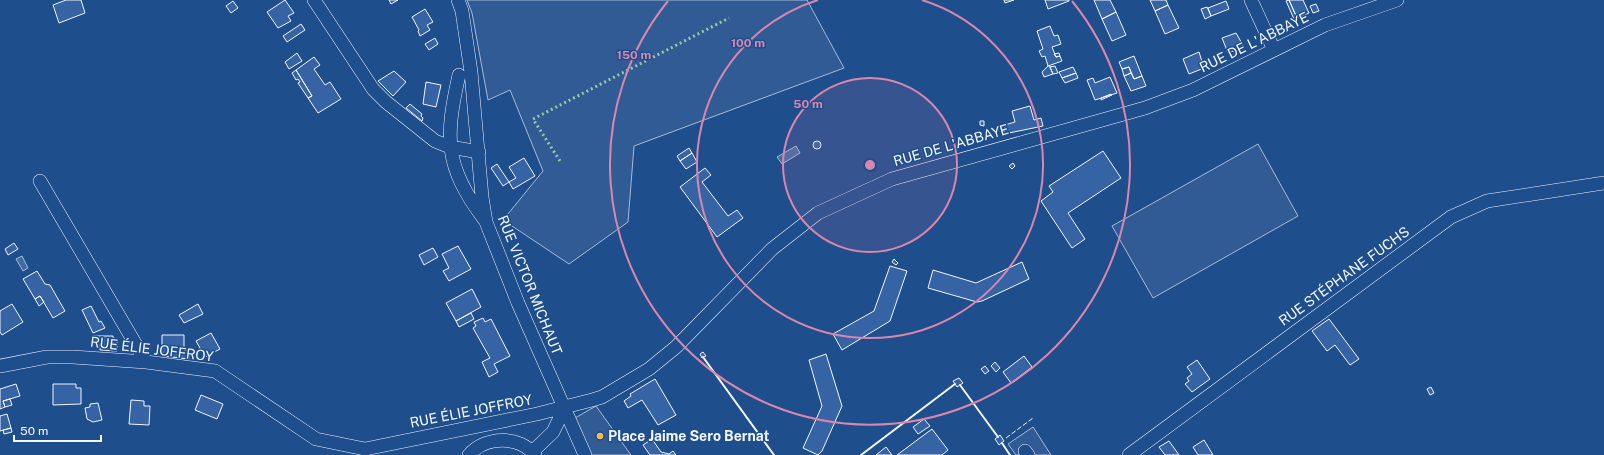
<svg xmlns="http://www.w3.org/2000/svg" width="1604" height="455" font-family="'Public Sans',sans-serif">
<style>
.built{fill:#305b95;stroke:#a8bbd7}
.water{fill:#446ba0;stroke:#a8bbd7}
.building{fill:#3563a3;stroke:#f2f6ff}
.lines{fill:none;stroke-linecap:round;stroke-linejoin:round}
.minor-casing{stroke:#f2f6ff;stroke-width:14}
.minor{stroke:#1f4e8c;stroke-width:13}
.hedge{stroke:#97c8a6;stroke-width:3;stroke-dasharray:2 3;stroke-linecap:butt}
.fence{stroke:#f2f6ff;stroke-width:1;stroke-dasharray:5 2;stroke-linecap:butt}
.wall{stroke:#f2f6ff;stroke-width:2}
.ring{fill:none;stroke:#da87ad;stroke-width:2}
.poi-dot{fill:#ffb74d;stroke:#1f4e8c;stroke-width:1.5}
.labels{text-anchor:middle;stroke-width:3;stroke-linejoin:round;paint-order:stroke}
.street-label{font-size:14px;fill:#f2f6ff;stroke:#1f4e8c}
.poi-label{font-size:14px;font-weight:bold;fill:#f2f6ff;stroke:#1f4e8c;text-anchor:start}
.centre{fill:#da87ad;stroke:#1f4e8c;stroke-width:2}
.ring-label{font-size:12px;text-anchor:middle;font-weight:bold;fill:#da87ad;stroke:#1f4e8c;stroke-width:3;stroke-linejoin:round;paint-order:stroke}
</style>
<rect width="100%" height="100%" fill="#1f4e8c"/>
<path class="built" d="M467 0H807L844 68 634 146 628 222 569 264 503 220 543 171 510 90 488 100 472 13Z
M1258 144 1298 216 1153 298 1112 226Z
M596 406 631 455H591L575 418Z
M1033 427 1051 455H1016L1008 444Z"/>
<path class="water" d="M796 146 800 153 782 164 777 157Z
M22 256 28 268 23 271 16 259Z"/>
<path class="building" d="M66 0H81L85 13 59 23 53 5Z
M285 0 294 13 288 16 291 21 278 28 267 12Z
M389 0H398L391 4Z
M1004 0H1014L1005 3Z
M1045 0H1069V1L1048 9Z
M1094 0H1110L1116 12 1102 19Z
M1150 0H1166L1168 5 1155 11Z
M1289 0H1303L1309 13 1297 18Z
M1289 0 1297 18 1294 19 1286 1Z
M233 1 238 8 231 13 226 6Z
M1226 1 1229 9 1211 16 1208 8Z
M1316 4 1319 11 1313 13 1310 6Z
M1168 5 1179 28 1165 34 1155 11Z
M1207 7 1211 16 1205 19 1201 9Z
M425 9 433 22 427 25 430 30 420 36 418 31 419 30 412 17Z
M1116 12 1126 35 1112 41 1102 19Z
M301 24 305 30 287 42 283 36Z
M1050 26 1054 36 1058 35 1061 44 1052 47 1056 57 1060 56 1062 61 1048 66 1045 56 1042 57 1039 51 1043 49 1037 31Z
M1236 33 1244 47 1228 53 1222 38Z
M435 38 438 44 429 50 425 44Z
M1199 52 1204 68 1189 74 1183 59Z
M297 53 302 61 289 69 285 62Z
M1059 53 1060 56 1056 57 1054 54Z
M1134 56 1142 76 1134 79 1129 67 1122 69 1119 62Z
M314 57 320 65 314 69 325 85 330 82 341 99 318 113 308 98 312 96 296 70Z
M1049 65 1053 74 1044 77 1042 72Z
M1055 66 1058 73 1053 74 1050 67Z
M1073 67 1076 73 1062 78 1059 72Z
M1129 67 1131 73 1124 76 1122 69Z
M296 70 312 96 308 98 298 83 300 82 298 79 296 80 292 73Z
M394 71 406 82 393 96 378 81Z
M1076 73 1078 78 1065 83 1062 78Z
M1131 73 1134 79 1142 76 1146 86 1131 91 1124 76Z
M1110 77 1117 93 1095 100 1087 80 1093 78 1095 83Z
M426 82 441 85 436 107 423 104Z
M1111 94 1112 95 1101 100V98Z
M410 104 422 114 421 116 423 118 422 121 406 108Z
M1030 106 1034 120 1041 118 1043 126 1004 134 1005 125 1015 122 1012 111Z
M980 121H984V126L980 125Z
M813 145a4 4 0 1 1 8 0a4 4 0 1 1-8 0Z
M689 148 692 153 680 161 677 156Z
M1103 151 1121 178 1068 213 1085 239 1072 248 1041 201 1053 192 1049 186Z
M692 153 697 162 686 169 680 161Z
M524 158 535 176 513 189 509 182 516 178 509 167Z
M1013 163 1015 166 1012 169 1009 166Z
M497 164 509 182 503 186 491 168Z
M705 168 711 175 702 182 728 216 737 210 743 218 717 237 680 187Z
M14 243 18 249 8 255 5 249Z
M458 246 471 269 449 281 443 271 449 268 442 254Z
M433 248 438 257 424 265 419 255Z
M894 259 898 263 896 265 892 262Z
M1022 262 1029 279 982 301 977 302 928 288 933 270 976 283Z
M890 266 907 271 890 321 842 350 833 334 874 311Z
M37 271 45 284 50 285 65 311 53 318 40 296 35 299 23 279Z
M472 289 481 307 456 321 446 303Z
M40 296 44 302 39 306 35 299Z
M12 304 23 322 2 335 0 332V311Z
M198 304 203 314 184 323 179 315Z
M91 306 99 322 101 321 105 328 93 333 82 310Z
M471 313 474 319 459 327 456 321Z
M483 318 485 322 491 319 510 356 494 364 498 372 489 377 482 362 490 358 473 328 476 326 474 322Z
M1329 319 1359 359 1350 365 1335 345 1327 351 1312 331Z
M211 333 220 349 205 357 196 341Z
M162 335H184V350L189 351V359L162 356Z
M93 336H113V338L117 339V351L100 350V345H97Z
M703 352 706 356 702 358 700 354Z
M826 354 842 406 822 451 818 455 803 448 822 406 809 360Z
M1024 356 1032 367 1011 383 1003 372Z
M1197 360 1210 379 1192 392 1185 384 1189 381 1187 378 1192 374 1187 367Z
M995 362 1000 368 996 372 991 366Z
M985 366 989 371 985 374 981 369Z
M959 378 963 383 957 387 953 381Z
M655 379 676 415 658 425 642 400 628 408 624 401 631 396 630 394Z
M16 384 20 396 3 401 5 407 0 409V389Z
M53 384H76V388H81V404L53 405Z
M1431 387 1434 393 1430 395 1427 389Z
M201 395 223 404 217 419 195 410Z
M10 399 12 405 5 407 3 401Z
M131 400 144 401V406H150L149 425 129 424Z
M98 403 102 420 93 422 87 419 85 408 90 407V404Z
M7 414 11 428 0 431V416Z
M924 419 930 426 918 434 913 427Z
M11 428 12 432 4 434 3 430Z
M932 429 948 450 942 455H897Z
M1000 435 1004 441 999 445 995 439Z
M652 439 661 452 669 454 673 451 676 455H650L643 445Z
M1204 440 1213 455H1198L1193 447Z
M1169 441 1179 455H1165L1159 447Z
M886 447 892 455H876Z"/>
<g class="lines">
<defs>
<path id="minor" d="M314 0 373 89 386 102 435 141 450 147 479 152
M458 0 462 11 471 72 482 197 486 222 518 303 585 455
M1251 0 1274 50
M459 75C445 137 444 166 484 219
M40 181 146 362
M0 366 47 357H73L146 362 215 371 316 439 365 449 537 414 592 400 602 397 649 369 676 347 772 249 818 213 892 179 1145 108 1193 90 1325 25 1397 0
M1025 451 1028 455
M532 452 553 432 565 407
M469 455C485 436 519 435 535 455
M1129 455 1451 217 1487 201 1604 183"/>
</defs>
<use href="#minor" class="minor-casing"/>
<use href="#minor" class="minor"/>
<path class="hedge" d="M560 161 533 119 729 18"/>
<path class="fence" d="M1006 438 1033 418"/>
<path class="wall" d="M703 357 774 455
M960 385 998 437
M1002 443 1010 455
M861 455 955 384"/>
</g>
<circle cx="870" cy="165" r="87" fill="#da87ad" fill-opacity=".12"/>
<g class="ring">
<circle cx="870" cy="165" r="87"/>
<path d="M922 0A173 173 0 1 1 818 0"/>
<path d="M1072 1A260 260 0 1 1 668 1"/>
</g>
<circle class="poi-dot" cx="600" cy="436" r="4"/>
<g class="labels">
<g class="street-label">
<text transform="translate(1254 42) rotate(-26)" y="5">RUE DE L'ABBAYE</text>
<text transform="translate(951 145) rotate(-16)" y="5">RUE DE L'ABBAYE</text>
<text transform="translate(1344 276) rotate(-36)" y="5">RUE STÉPHANE FUCHS</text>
<text transform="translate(530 285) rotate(68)" y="5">RUE VICTOR MICHAUT</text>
<text transform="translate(152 349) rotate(7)" y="5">RUE ÉLIE JOFFROY</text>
<text transform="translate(471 411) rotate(-11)" y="5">RUE ÉLIE JOFFROY</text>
</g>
<g class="poi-label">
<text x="608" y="441">Place Jaime Sero Bernat</text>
</g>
</g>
<circle cx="870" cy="165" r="6" class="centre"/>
<g class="ring-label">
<text x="748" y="47">100 m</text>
<text x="634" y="59">150 m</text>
<text x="808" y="108">50 m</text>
</g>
<path d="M14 435v6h87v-6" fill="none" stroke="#f2f6ff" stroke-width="2"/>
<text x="20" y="435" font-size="12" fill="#f2f6ff" stroke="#1f4e8c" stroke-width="3" paint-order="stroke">50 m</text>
</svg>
